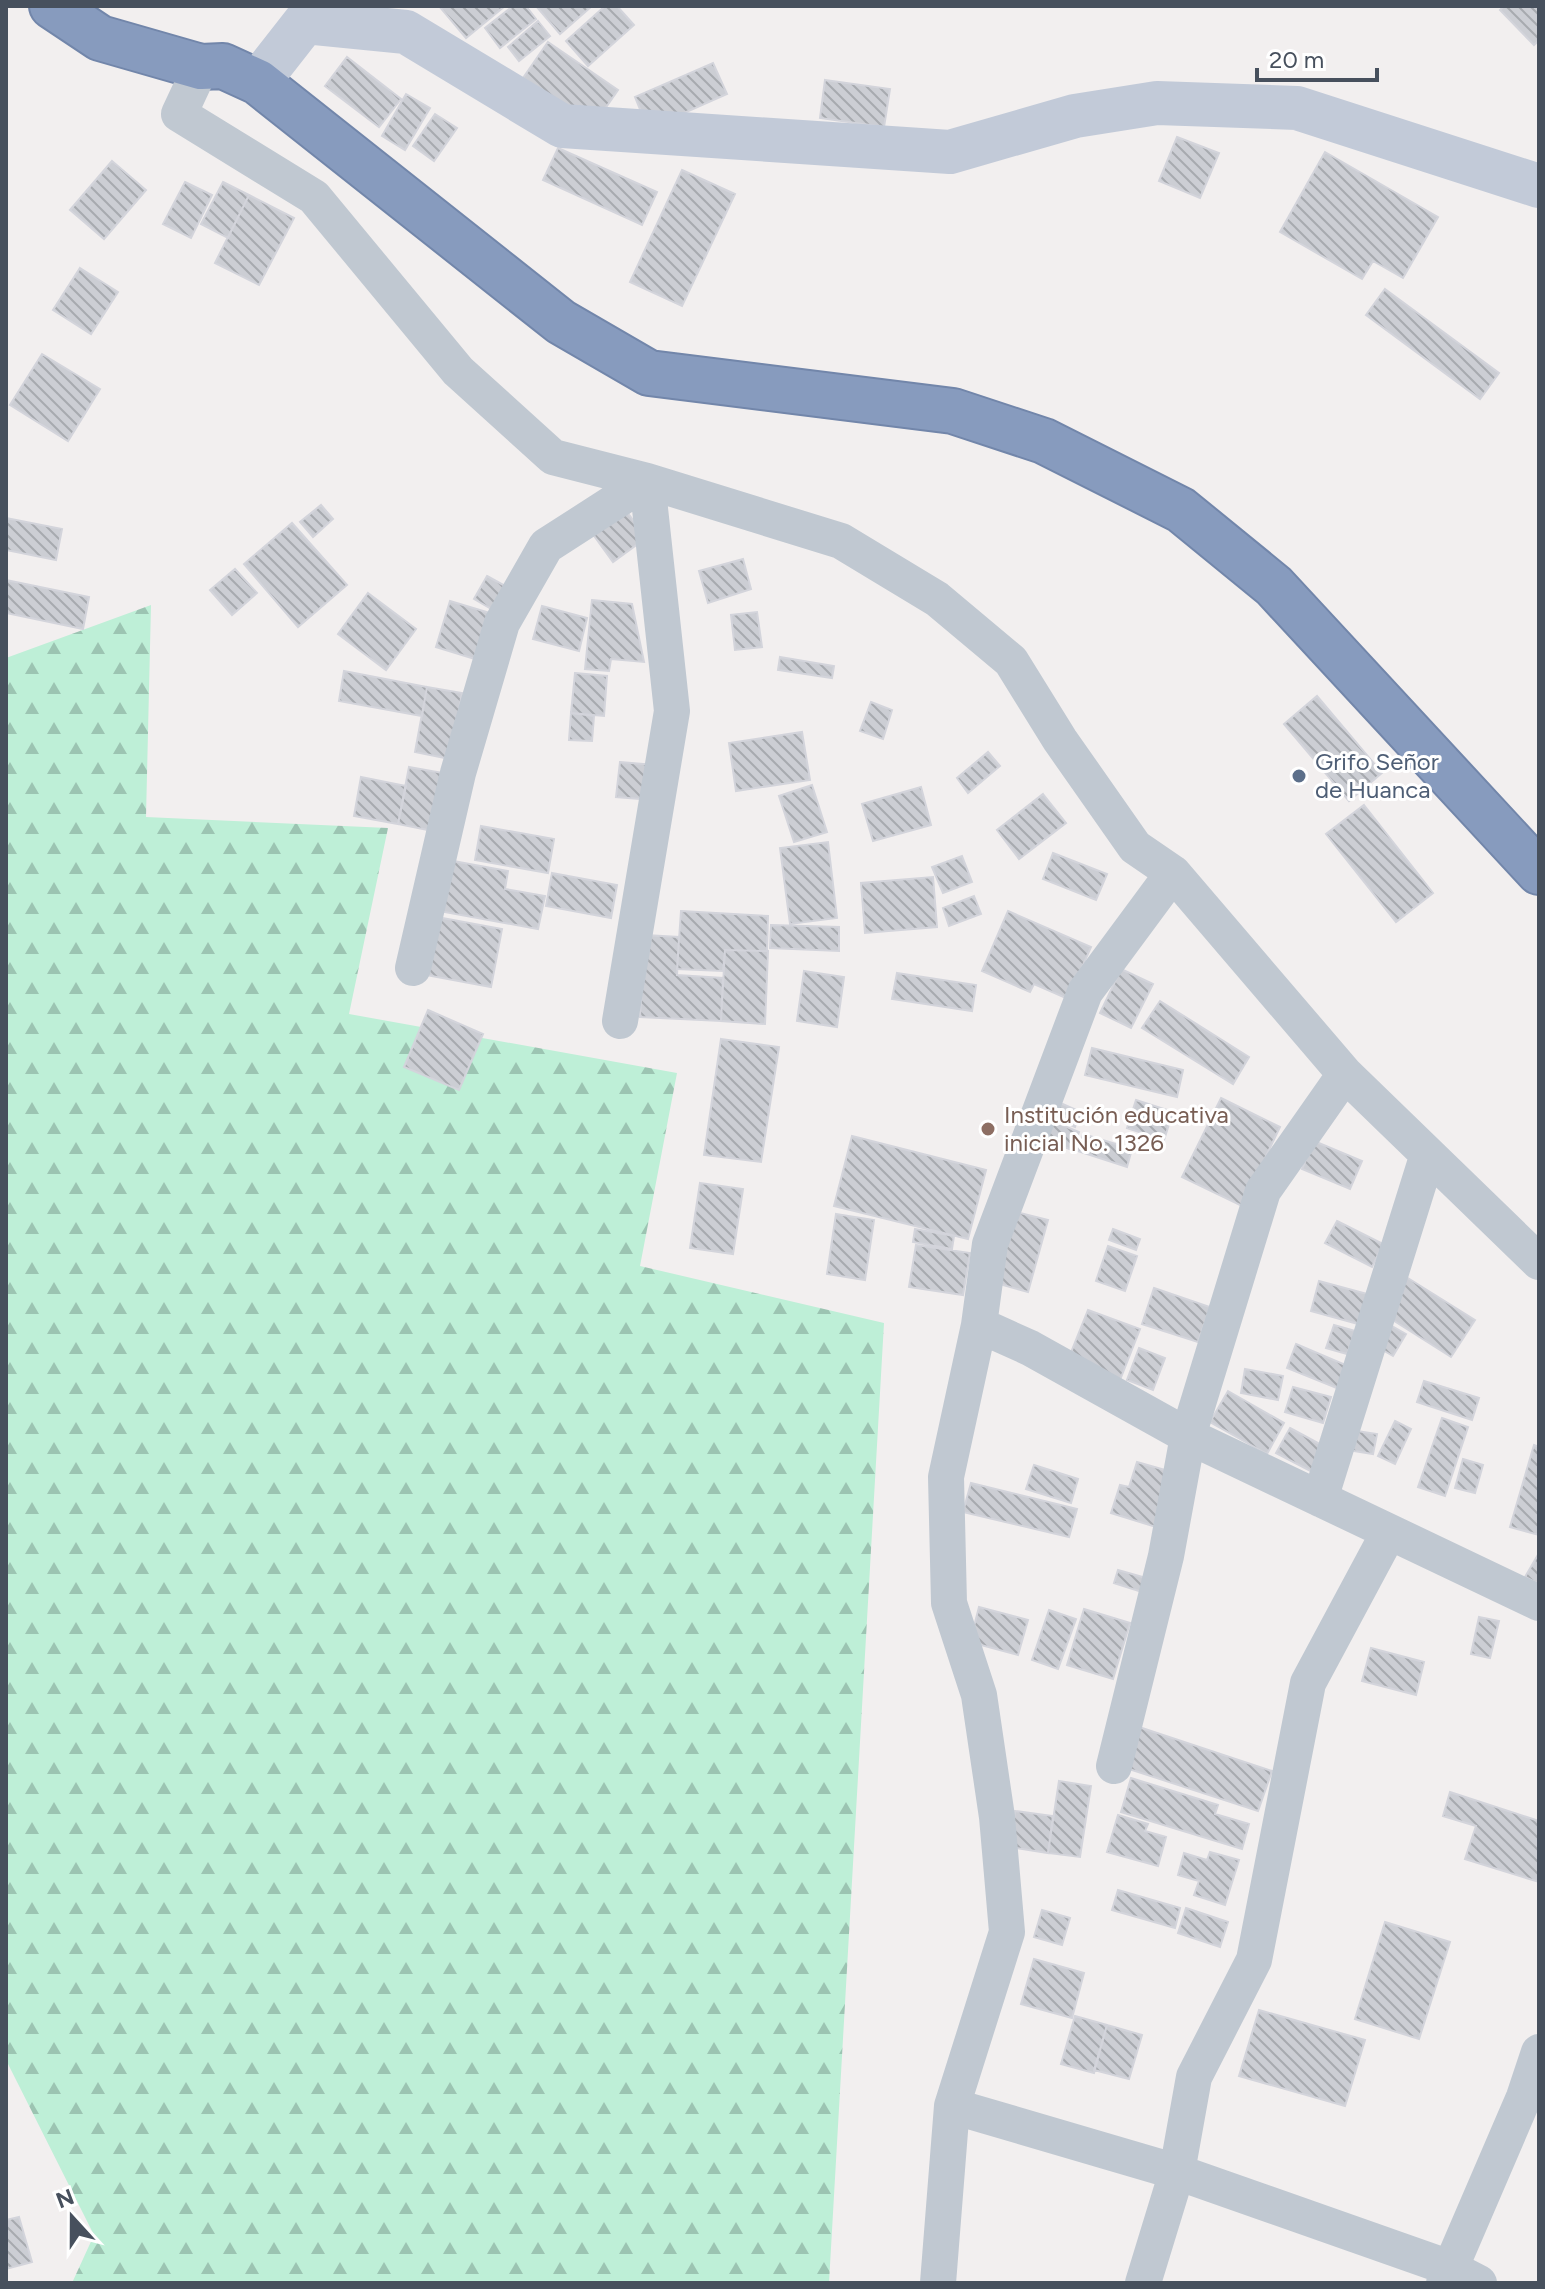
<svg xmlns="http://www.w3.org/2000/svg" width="1545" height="2289" font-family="Figtree,sans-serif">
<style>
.forest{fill:url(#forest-firs)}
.building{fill:url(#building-back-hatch);stroke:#d3d4db;stroke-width:2}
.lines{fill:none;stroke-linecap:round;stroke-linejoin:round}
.highway-casing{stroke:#7286aa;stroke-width:48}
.street{stroke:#c0c8d1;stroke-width:36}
.secondary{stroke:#c2cad8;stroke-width:44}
.highway{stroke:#879bbe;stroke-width:44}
.service-dot{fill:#5c6f8a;stroke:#fff;stroke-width:3}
.education-dot{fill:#8d6e63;stroke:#fff;stroke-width:3}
.labels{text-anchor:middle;stroke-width:6;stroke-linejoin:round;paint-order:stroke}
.service-label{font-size:24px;fill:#4e5e75;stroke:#fff;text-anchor:start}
.education-label{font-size:24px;fill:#785e54;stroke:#fff;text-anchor:start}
</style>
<defs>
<pattern id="forest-firs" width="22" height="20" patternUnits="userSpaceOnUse" patternTransform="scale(2)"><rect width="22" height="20" fill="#beefd7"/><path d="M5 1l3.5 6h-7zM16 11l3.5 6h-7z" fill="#9cc4b2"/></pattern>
<pattern id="building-back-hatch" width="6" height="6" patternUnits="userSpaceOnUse" patternTransform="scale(2)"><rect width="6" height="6" fill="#ccced4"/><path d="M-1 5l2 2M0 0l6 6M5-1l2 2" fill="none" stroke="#a7aaaf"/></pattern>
</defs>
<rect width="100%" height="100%" fill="#f2efef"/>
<path class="forest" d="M151 605 146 817 388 828 349 1014 677 1073 640 1266 884 1323 829 2283H72L94 2235 6 2060V658Z"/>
<path class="building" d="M439 6H505L466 38Z
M513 6H526L536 19 500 48 485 28Z
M536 6H592L560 34Z
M605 6H617L634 25 588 66 566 41Z
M1504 6H1539V40L1534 45 1500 10Z
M538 21 550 36 519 61 508 47Z
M548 42 618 90 593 126 523 78Z
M347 57 401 99 379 127 325 86Z
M713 63 727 94 648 129 635 97Z
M825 80 890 89 884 127 820 118Z
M406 94 430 108 405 150 382 136Z
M435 114 457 128 434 161 413 146Z
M1177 137 1219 153 1200 198 1159 181Z
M558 148 657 192 642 225 543 180Z
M1325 152 1438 217 1403 278 1373 261 1362 279 1280 232Z
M112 161 146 190 104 239 70 210Z
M682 170 735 194 682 306 630 282Z
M185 182 212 195 191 238 163 224Z
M223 182 249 195 228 238 201 224Z
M249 195 294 218 259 285 215 263Z
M80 268 118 292 91 334 53 310Z
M1385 289 1499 373 1480 399 1366 315Z
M42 354 100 389 68 441 10 405Z
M321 505 333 519 313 537 300 522Z
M625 509 646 538 613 562 592 533Z
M6 518 62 529 56 560 6 550Z
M292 523 347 585 298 627 244 564Z
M743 559 751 589 708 603 699 571Z
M235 569 257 593 232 615 210 590Z
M487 576 507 587 495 611 474 599Z
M6 580 89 597 83 629 6 613Z
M368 593 416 629 386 670 338 634Z
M592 600 632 604 644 662 611 659 609 671 585 669Z
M450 601 493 614 478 660 436 647Z
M542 606 587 618 579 651 533 639Z
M757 612 762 647 735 650 731 615Z
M780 657 834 666 832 678 778 670Z
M344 671 427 687 422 716 339 701Z
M575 673 607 676 604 716 571 713Z
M427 687 462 693 450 759 415 752Z
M1317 696 1382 773 1349 801 1284 724Z
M871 702 892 710 883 739 860 731Z
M571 713 594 716 592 741 569 740Z
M802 732 810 780 736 791 729 743Z
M988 752 1000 766 968 793 957 778Z
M620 762 655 765 652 800 616 797Z
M409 767 443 773 433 831 398 824Z
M361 777 406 786 398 824 354 816Z
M812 785 827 832 794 842 779 796Z
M921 787 931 825 873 841 862 804Z
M1043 794 1066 823 1019 859 997 830Z
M1364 805 1433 893 1396 922 1326 834Z
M481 826 554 839 548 873 475 860Z
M828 842 837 918 790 924 780 848Z
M1053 853 1107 874 1096 900 1043 879Z
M962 856 972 882 943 893 932 867Z
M448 860 508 871 505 889 545 896 538 929 439 911Z
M552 873 617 885 611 918 546 906Z
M933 877 937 927 865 933 861 883Z
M974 896 981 914 949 926 943 908Z
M681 911 768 916 767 951 725 950 723 971 677 969Z
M1008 911 1091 947 1068 999 1034 984 1030 992 982 971Z
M437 917 502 929 491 987 426 975Z
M771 925 839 927V951L770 948Z
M645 935 679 937 677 975 723 978 721 1021 640 1017Z
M725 950 768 951 765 1024 721 1021Z
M1121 969 1153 984 1131 1028 1100 1013Z
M804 971 844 977 837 1027 797 1021Z
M897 973 976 985 972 1011 892 999Z
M1160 1001 1249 1057 1233 1084 1142 1028Z
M428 1010 483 1034 459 1090 404 1067Z
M721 1039 779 1047 761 1162 704 1155Z
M1092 1048 1183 1070 1177 1097 1085 1075Z
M1221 1098 1280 1127 1242 1206 1182 1177Z
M1136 1100 1173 1112 1164 1140 1127 1128Z
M1058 1102 1081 1112 1075 1127 1051 1117Z
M1050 1120 1079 1132 1072 1150 1042 1139Z
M1083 1134 1132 1149 1127 1167 1078 1151Z
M852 1136 986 1170 968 1239 834 1206Z
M1314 1141 1362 1161 1350 1189 1302 1169Z
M700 1183 743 1189 733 1254 690 1248Z
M1016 1212 1048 1220 1028 1292 996 1283Z
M836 1214 874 1220 865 1280 827 1274Z
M1337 1221 1383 1244 1372 1267 1325 1243Z
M915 1229 954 1236 952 1249 913 1242Z
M1113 1229 1140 1239 1136 1250 1109 1240Z
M916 1245 970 1253 963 1295 909 1287Z
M1108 1246 1137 1256 1125 1291 1096 1281Z
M1403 1275 1475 1320 1451 1357 1380 1312Z
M1319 1281 1367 1294 1358 1324 1311 1311Z
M1154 1288 1210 1307 1198 1342 1142 1324Z
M1088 1310 1140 1329 1120 1380 1068 1360Z
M1385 1322 1406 1334 1393 1356 1372 1344Z
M1334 1325 1355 1331 1347 1354 1326 1348Z
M1296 1344 1348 1366 1339 1389 1287 1368Z
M1139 1348 1165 1358 1153 1390 1127 1380Z
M1245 1369 1283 1376 1278 1400 1241 1393Z
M1424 1381 1479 1398 1472 1420 1417 1402Z
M1293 1387 1331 1397 1323 1423 1285 1412Z
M1228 1391 1284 1423 1267 1454 1210 1422Z
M1442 1418 1468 1427 1445 1496 1418 1487Z
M1395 1421 1411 1429 1395 1464 1378 1456Z
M1290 1428 1329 1449 1316 1474 1276 1453Z
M1344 1429 1377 1434 1373 1454 1341 1449Z
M1534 1445 1539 1447V1535L1510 1527Z
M1463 1459 1483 1465 1475 1493 1455 1488Z
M1137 1462 1172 1472 1156 1527 1111 1513 1120 1485 1129 1487Z
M1034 1465 1078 1479 1071 1503 1026 1489Z
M971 1483 1077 1509 1069 1537 963 1512Z
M1539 1553V1584L1525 1577Z
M1118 1570 1146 1578 1142 1592 1114 1583Z
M979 1607 1028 1620 1018 1655 970 1642Z
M1084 1609 1130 1623 1113 1679 1067 1665Z
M1049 1610 1076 1619 1058 1669 1032 1660Z
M1479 1617 1499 1621 1490 1658 1471 1654Z
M1371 1648 1424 1662 1416 1695 1362 1681Z
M1136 1726 1272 1771 1258 1811 1123 1767Z
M1131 1778 1218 1805 1215 1814 1249 1824 1242 1849 1121 1812Z
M1059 1781 1091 1786 1080 1857 1048 1853Z
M1450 1792 1539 1821V1882L1465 1859 1476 1826 1443 1816Z
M1015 1811 1053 1816 1048 1853 1010 1847Z
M1118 1815 1148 1824 1145 1831 1166 1837 1158 1866 1107 1852Z
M1210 1852 1239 1860 1225 1905 1194 1895 1199 1881 1178 1875 1184 1853 1207 1860Z
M1118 1890 1180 1908 1175 1928 1112 1910Z
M1186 1908 1228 1922 1220 1947 1178 1933Z
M1042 1910 1070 1918 1062 1945 1034 1937Z
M1385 1922 1450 1942 1419 2039 1355 2019Z
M1034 1959 1084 1973 1072 2018 1021 2004Z
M1259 2010 1365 2040 1345 2106 1239 2076Z
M1075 2016 1107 2025 1094 2073 1061 2064Z
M1107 2025 1142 2035 1129 2079 1094 2070Z
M19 2217 32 2262 6 2269V2220Z"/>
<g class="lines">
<defs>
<path id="highway" d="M52 6 100 38 201 67 223 66 258 82 561 322 649 373 953 411 1044 441 1181 510 1274 586 1539 872"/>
</defs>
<use href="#highway" class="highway-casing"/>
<path class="street" d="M201 67 179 114 314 197 458 371 553 457 647 481 841 541 937 599 1011 661 1060 740 1135 847 1173 873 1345 1074 1539 1262
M413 968 458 773 502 623 546 546 647 481 672 711 620 1021
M979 1325 990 1244 1085 992 1173 873
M1320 1499 1427 1157
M1114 1766 1166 1556 1188 1436 1263 1191 1345 1074
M952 2106 1177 2172 1450 2268 1479 2283
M938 2283 952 2106 1007 1932 997 1817 979 1695 949 1603 946 1477 979 1325 1030 1348 1188 1436 1539 1603
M1143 2283 1177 2172 1194 2077 1254 1960 1308 1683 1389 1532
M1444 2283 1524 2097 1539 2052"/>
<path class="secondary" d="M258 82 305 22 406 32 562 126 950 152 1075 116 1157 103 1297 108 1539 186"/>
<use href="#highway" class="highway"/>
</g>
<circle class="service-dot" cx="1299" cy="776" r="8"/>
<circle class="education-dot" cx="988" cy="1129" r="8"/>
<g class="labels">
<g class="service-label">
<text x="1315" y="770">Grifo Señor<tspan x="1315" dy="28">de Huanca</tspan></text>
</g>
<g class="education-label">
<text x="1004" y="1123">Institución educativa<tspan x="1004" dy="28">inicial No. 1326</tspan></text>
</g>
</g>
<rect width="1545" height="2289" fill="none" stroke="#47505d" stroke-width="16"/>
<g transform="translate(72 2217) rotate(339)" stroke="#ffffff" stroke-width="6" paint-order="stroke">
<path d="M0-6L14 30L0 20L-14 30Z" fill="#47505d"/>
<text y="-12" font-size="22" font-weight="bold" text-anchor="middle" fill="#47505d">N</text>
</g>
<path d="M1257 68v12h120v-12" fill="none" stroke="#47505d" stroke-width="4"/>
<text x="1269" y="68" font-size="24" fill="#47505d" stroke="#ffffff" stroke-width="6" paint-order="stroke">20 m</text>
</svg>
